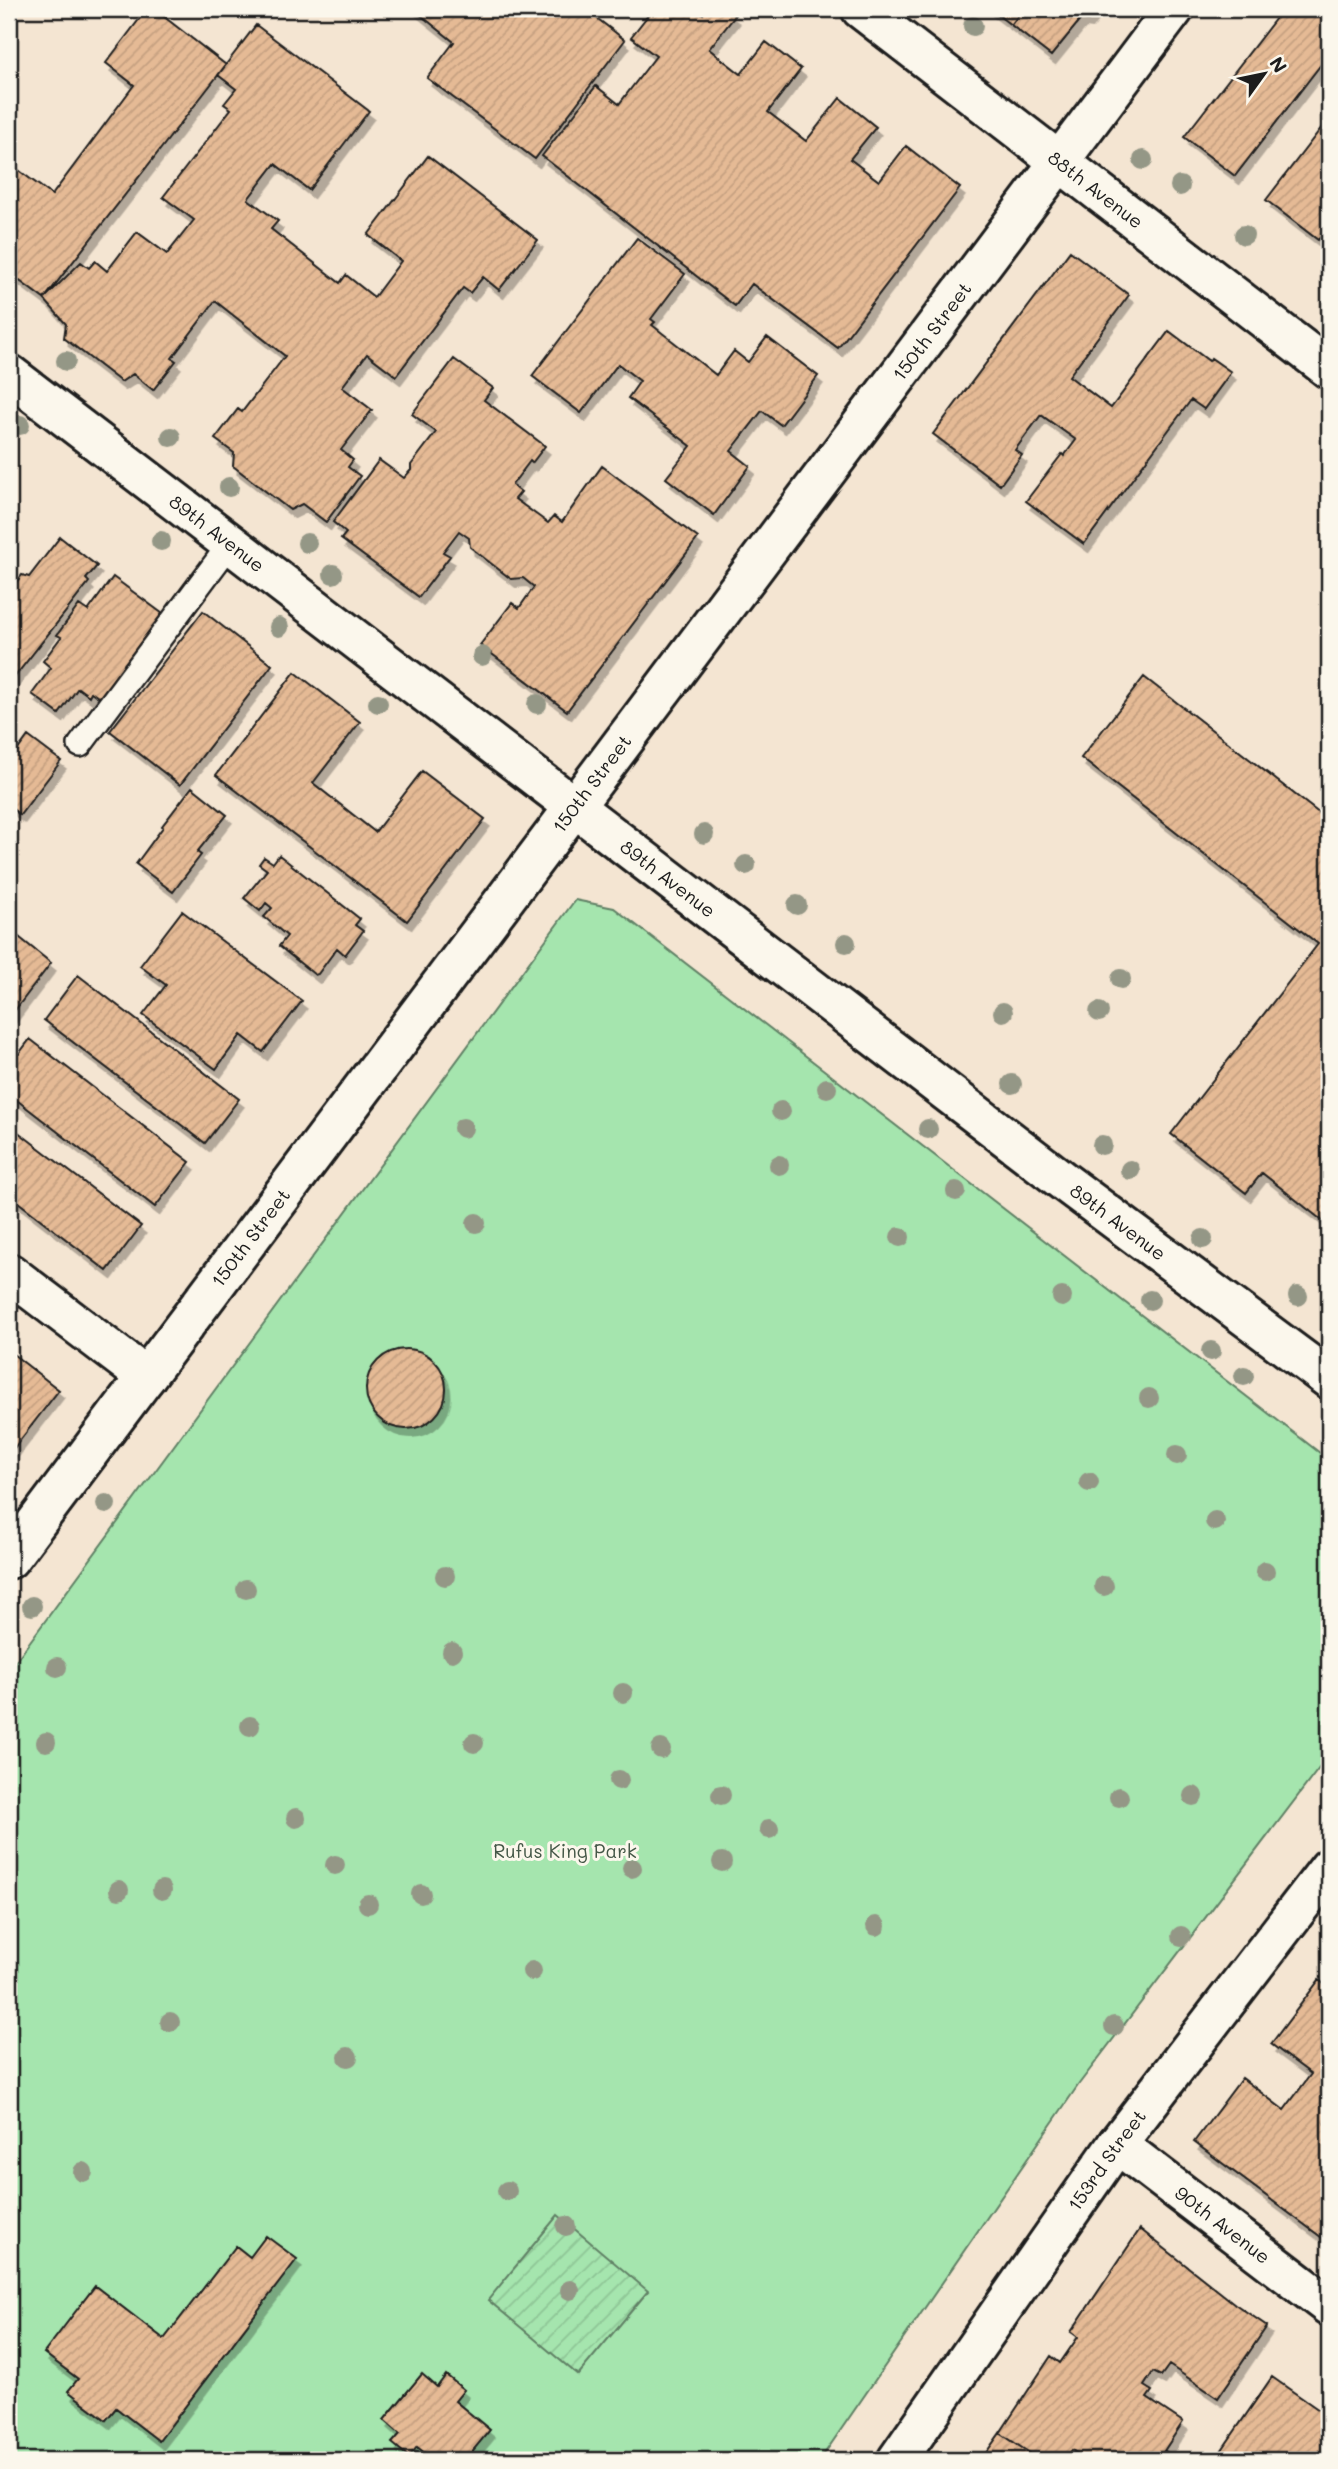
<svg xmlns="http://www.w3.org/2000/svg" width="1338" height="2469" font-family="Mali,sans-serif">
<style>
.green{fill:#a5e5ae;stroke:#608065;stroke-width:2}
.garden{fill:url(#garden-furrows);stroke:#608065;stroke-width:2}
.building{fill:url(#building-hatch);stroke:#1c1c1c;stroke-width:2;filter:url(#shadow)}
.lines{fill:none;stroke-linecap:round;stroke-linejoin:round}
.lane-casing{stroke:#1c1c1c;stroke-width:28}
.street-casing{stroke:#1c1c1c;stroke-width:44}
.lane{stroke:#fbf7ec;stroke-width:23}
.street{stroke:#fbf7ec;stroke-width:38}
.tree{fill:#949786}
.labels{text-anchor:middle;stroke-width:6;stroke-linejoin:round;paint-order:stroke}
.street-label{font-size:19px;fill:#1c1c1c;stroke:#fbf7ec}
.park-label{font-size:19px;fill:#455848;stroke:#fbf7ec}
</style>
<defs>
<pattern id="garden-furrows" width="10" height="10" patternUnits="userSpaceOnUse" patternTransform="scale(1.75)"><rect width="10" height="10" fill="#a5e5ae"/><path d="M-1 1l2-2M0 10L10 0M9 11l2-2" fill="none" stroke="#8dc495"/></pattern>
<pattern id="building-hatch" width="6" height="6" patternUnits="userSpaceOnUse" patternTransform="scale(1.75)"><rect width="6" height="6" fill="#e5ba95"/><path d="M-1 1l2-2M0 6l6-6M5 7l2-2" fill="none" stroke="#c49f80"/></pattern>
<filter id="shadow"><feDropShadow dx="4.5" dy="8" stdDeviation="0" flood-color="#0004"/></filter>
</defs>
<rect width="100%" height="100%" fill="#f4e5d2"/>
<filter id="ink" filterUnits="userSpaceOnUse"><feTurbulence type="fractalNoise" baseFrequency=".0143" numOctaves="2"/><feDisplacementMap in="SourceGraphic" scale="14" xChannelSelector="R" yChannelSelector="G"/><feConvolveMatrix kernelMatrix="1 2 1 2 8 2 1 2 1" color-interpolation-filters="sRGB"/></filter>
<g filter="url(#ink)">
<path class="green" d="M575 900 614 908 1329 1460V1755L1079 2084 820 2460H9V1670Z"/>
<path class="garden" d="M558 2215 648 2291 578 2375 488 2300Z"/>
<path class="building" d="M147 9H154L226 65 44 299 9 273V163L52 195 134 85 106 63Z
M413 9H585L625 40 535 159 427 78 454 42Z
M653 9H696L703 14 707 9H725L735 16 709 49 741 74 766 42 801 69 768 112 806 141 840 98 876 127 850 159 879 181 906 146 960 188 838 348 752 284 735 306 542 156 596 86 619 104 656 56 631 37Z
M990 9H1023L1011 25Z
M1023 9H1096L1088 20 1081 19 1051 56 1011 25Z
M1283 9H1329V54L1235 176 1184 137Z
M256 25 369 111 309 190 275 164 248 199 278 221 271 229 340 283 346 275 374 297 401 261 368 235 428 156 538 240 499 290 483 277 470 293 463 288 396 376 367 354 342 387 372 410 341 450 353 460 348 467 360 476 326 522 302 504 290 510 233 466 234 453 215 439 238 409 242 412 285 356 215 301 172 358 176 361 153 390 133 374 121 382 64 338 66 324 44 299 81 262 89 268 95 261 107 271 137 232 167 254 194 220 163 197 231 109 224 104 236 89 218 75Z
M1329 118V225L1318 240 1266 200Z
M637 238 685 274 651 319 655 322 652 325 716 375 734 351 748 362 767 337 818 376 781 425 762 411 731 451 750 466 714 515 666 478 691 446 628 398 640 381 618 364 581 413 532 376Z
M1070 251 1129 295 1069 376 1111 408 1169 331 1209 361 1211 358 1231 372 1204 409 1191 400 1084 544 1026 501 1062 454 1064 456 1076 440 1041 415 1015 450 1022 455 1000 485 933 434Z
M454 359 493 388 484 400 545 446 532 463 530 461 512 485 521 492 515 499 548 523 554 516 562 522 602 466 698 538 567 711 480 645 512 603 519 608 534 587 523 578 511 579 470 547 469 538 459 531 443 552 450 556 419 597 341 539 346 533 333 522 379 460 404 478 411 470V465L436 432 412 414Z
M60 537 97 566 86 579 89 582 13 679 9 676V602L14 595 11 589 22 575 29 577Z
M113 577 163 614 101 699 91 692 89 696 78 688 59 714 32 694 51 668 43 661 61 637 57 635 79 605 88 611Z
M203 611 272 665 180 785 110 731Z
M295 672 360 722 313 783 375 832 422 771 485 819 407 921 216 775Z
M1144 677 1329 821V1065L1327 1068 1329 1070V1226L1262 1173 1246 1193 1171 1134 1318 944 1081 758Z
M28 736 61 761 20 815 9 806V762Z
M192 787 227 815 197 852 201 855 173 892 136 864 163 827 162 826Z
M279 855 360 919 355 925 363 931 345 955 337 948 318 974 315 975 279 946 287 936 264 917 272 908 266 903 260 911 244 898 267 870 259 864 264 857 273 863Z
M182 911 302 1001 263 1052 241 1035 216 1069 143 1015 166 985 140 966Z
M9 929 51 963 9 1018Z
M78 975 239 1099 205 1143 44 1020Z
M30 1039 190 1162 155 1207 9 1094V1067Z
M9 1125 141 1226 107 1271 9 1195Z
M366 1389a40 40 0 1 1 80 0a40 40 0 1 1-80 0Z
M9 1351 59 1390 11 1452 9 1451Z
M1319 1980 1329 1988V2118L1325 2123 1329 2127V2243L1194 2142 1242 2078 1284 2110 1311 2074 1271 2044Z
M1140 2229 1235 2304 1267 2326 1218 2398 1169 2365 1161 2376 1153 2372 1144 2386 1152 2391 1147 2398 1183 2422 1158 2460H1086L1072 2450 1067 2457 1068 2460H1040L1000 2433 1051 2356 1060 2363 1078 2337 1071 2332Z
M266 2236 297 2259 159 2441 116 2408 106 2420 68 2391 78 2379 44 2353 95 2286 164 2339 236 2246 250 2257Z
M422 2374 437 2387 446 2375 464 2390 455 2401 490 2430 465 2460H434L417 2447 409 2457 392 2443 400 2434 384 2420Z
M1272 2377 1329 2417V2455L1326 2460H1215Z
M1000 2433 1040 2460H981Z
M1165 2451 1179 2460H1158Z"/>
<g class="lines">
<defs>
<path id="lane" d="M80 745 230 544"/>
<g id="street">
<path id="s1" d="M861 9 1329 369"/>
<path id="s2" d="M9 374 1063 1181 1329 1379"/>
<path d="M9 1273 146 1377"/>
<path id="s3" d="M9 1559 1174 9"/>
<path id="s4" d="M1117 2144 1329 2306"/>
<path id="s5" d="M897 2460 1117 2144 1329 1868"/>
</g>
</defs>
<use href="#lane" class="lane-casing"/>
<use href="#street" class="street-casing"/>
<use href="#lane" class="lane"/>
<use href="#street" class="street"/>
</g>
<g class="tree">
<circle cx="973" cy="26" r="10"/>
<circle cx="1143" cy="160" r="10"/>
<circle cx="1180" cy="186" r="10"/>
<circle cx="1244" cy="235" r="10"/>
<circle cx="66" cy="361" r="10"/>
<circle cx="20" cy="425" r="10"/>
<circle cx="171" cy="437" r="10"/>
<circle cx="229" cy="487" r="10"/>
<circle cx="161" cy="541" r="10"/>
<circle cx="307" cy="543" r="10"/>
<circle cx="333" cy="574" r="10"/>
<circle cx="279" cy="627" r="10"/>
<circle cx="482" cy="656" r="10"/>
<circle cx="378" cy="703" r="10"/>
<circle cx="537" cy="704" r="10"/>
<circle cx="704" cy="834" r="10"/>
<circle cx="746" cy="865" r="10"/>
<circle cx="797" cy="905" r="10"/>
<circle cx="846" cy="943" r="10"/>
<circle cx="1121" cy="979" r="10"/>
<circle cx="1003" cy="1012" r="10"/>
<circle cx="1099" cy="1012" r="10"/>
<circle cx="1012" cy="1084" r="10"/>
<circle cx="827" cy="1088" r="10"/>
<circle cx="781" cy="1111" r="10"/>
<circle cx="463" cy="1128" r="10"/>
<circle cx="928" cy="1129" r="10"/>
<circle cx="1102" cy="1145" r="10"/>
<circle cx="779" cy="1165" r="10"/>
<circle cx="1130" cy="1170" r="10"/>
<circle cx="956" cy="1191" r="10"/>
<circle cx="476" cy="1223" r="10"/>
<circle cx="900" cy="1237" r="10"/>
<circle cx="1203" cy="1239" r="10"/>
<circle cx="1298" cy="1296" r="10"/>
<circle cx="1062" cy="1297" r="10"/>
<circle cx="1150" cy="1300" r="10"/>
<circle cx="1211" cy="1351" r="10"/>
<circle cx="1244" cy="1376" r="10"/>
<circle cx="1149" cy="1398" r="10"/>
<circle cx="1177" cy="1455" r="10"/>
<circle cx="1089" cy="1482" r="10"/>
<circle cx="106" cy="1504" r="10"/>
<circle cx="1215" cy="1521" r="10"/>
<circle cx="1265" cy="1571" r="10"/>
<circle cx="445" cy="1576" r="10"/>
<circle cx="1104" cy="1586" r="10"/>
<circle cx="246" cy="1589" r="10"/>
<circle cx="32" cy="1606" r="10"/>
<circle cx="452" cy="1652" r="10"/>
<circle cx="57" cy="1667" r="10"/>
<circle cx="623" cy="1693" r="10"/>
<circle cx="250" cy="1726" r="10"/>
<circle cx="46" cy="1742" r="10"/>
<circle cx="474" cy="1743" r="10"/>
<circle cx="661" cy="1749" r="10"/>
<circle cx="619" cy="1780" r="10"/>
<circle cx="721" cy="1795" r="10"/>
<circle cx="1193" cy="1796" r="10"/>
<circle cx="1119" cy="1797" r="10"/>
<circle cx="296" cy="1818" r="10"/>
<circle cx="769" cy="1829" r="10"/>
<circle cx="722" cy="1862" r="10"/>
<circle cx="335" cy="1865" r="10"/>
<circle cx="632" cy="1868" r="10"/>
<circle cx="119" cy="1890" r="10"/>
<circle cx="162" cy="1890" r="10"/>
<circle cx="421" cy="1894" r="10"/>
<circle cx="368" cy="1904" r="10"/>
<circle cx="876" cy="1926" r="10"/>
<circle cx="1181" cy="1936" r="10"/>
<circle cx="532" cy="1971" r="10"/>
<circle cx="170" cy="2022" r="10"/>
<circle cx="1114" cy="2026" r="10"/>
<circle cx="348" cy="2057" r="10"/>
<circle cx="83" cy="2172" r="10"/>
<circle cx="507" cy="2191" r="10"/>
<circle cx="566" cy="2226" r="10"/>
<circle cx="570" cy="2290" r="10"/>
</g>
</g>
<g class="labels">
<g class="street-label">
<text dy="7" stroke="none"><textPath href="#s1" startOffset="296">88th Avenue</textPath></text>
<text dy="7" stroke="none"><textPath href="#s3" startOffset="1536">150th Street</textPath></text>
<text dy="7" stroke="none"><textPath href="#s2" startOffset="262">89th Avenue</textPath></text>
<text dy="7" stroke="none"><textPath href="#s3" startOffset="970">150th Street</textPath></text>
<text dy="7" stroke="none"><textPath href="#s2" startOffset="830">89th Avenue</textPath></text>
<text dy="7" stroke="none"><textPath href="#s2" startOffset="1396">89th Avenue</textPath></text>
<text dy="7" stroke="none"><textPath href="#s3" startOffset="402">150th Street</textPath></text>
<text dy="7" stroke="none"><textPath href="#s5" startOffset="366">153rd Street</textPath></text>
<text dy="7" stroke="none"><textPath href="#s4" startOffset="133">90th Avenue</textPath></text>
</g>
<g class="park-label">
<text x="565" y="1858">Rufus King Park</text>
</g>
</g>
<rect width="1338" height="2469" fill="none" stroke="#fbf7ec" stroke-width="35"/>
<rect x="18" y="18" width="1303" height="2434" fill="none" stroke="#1c1c1c" stroke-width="2.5" filter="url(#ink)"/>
<g transform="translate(1264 74) rotate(57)" stroke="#fbf7ec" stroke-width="5" paint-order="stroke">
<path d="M0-5L12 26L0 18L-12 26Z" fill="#1c1c1c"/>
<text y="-10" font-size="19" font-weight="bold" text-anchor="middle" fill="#1c1c1c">N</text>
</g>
</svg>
